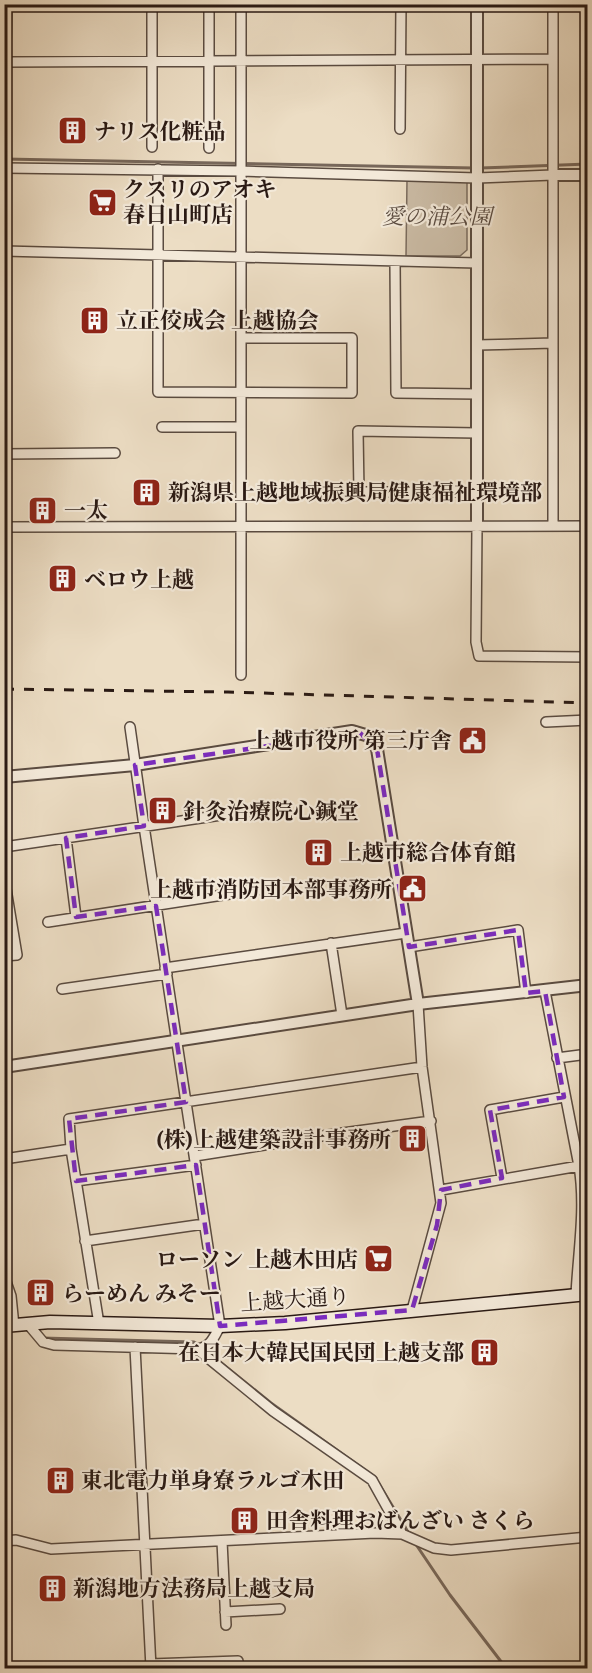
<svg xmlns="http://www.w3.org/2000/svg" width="592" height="1673" font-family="'Gentium Book Plus','Noto Serif JP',serif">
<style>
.green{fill:#cbbca6;stroke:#7a6b5d;stroke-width:1.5}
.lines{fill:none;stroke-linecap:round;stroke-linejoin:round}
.stream{stroke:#77675a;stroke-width:3}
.minor-casing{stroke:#5a4b40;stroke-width:12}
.tertiary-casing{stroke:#5a4b40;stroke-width:14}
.secondary-casing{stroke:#2a1a14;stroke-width:15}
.minor{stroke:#f3e9d9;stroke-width:9}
.tertiary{stroke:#f3e9d9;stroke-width:10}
.secondary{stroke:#f3e9d9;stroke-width:12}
.rail{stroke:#2a1a14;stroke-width:3;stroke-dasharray:10 10;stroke-linecap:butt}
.marked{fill:none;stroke:#7b2cbf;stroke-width:4.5;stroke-dasharray:12 8;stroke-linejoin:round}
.labels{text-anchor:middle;stroke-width:4.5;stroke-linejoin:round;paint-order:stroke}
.poi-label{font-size:22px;font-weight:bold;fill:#2a1a14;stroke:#f3e9d9;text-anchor:start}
.park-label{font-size:22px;font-style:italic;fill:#5a4b40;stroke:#f3e9d9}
.street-label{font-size:22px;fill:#2a1a14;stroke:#f3e9d9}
</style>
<rect width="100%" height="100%" fill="#ecddc4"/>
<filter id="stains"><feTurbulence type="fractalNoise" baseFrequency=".00333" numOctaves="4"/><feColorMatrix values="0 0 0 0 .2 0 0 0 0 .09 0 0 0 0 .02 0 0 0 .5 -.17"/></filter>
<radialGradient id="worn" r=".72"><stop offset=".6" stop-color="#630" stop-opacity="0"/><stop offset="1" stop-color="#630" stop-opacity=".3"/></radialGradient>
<path class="green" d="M407 180 467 181V250L460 256H406Z"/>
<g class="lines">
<path class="stream" d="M4 159 474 168
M480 168 588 164
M4 1303 7 1319 10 1321
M42 1338 194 1342 199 1345
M204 1349 271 1403 376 1478
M379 1484 410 1535
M415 1543 450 1595 506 1668"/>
<defs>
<path id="minor" d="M553 4V526
M5 62 553 59
M400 129 401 4
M152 147V4
M209 148V4
M4 168 241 171 477 178 553 175
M158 169V392L352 393V338H241
M4 251 477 263
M395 262 396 393 477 394
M477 345 553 343
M162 427H241
M4 454 115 453
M477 492H359L358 431 477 433
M477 526 476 642 479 656 588 657
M4 527 588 526
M241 675V4
M546 722 588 720
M66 838 76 917
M4 847 263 809
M4 877 17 955 4 956
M48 922 275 887
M331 943 342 1015
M409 947 518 930 526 993
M165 968 406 933
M62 989 167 974
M557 1058 588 1054
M71 1149 69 1119 422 1067
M195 1156 328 1135 431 1121
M4 1159 71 1149 99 1324
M502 1178 490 1110 564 1097
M76 1181 196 1165
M441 1190 579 1166 545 991
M85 1241 204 1224
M4 1276 11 1296 14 1326
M576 1295C578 1253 586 1208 579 1166
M412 1310 441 1203 422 1067 418 1004
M27 1323 43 1342 54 1345 197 1349C211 1347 214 1337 220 1326L144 826 130 727
M135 1347 151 1668
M197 1349 273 1411 372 1480 402 1534
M4 1541 16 1540 51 1549 375 1533 402 1534 434 1548 451 1550 588 1537
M222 1541 226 1625
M225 1612 280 1609
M150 1664 238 1661V1668"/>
<path id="tertiary" d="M477 4V526
M553 175H588
M4 777 135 765 352 731 369 736 377 749 418 1004
M4 1067 418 1004 588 985"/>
<path id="secondary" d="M4 76 5 4
M4 1326 50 1322 220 1326 285 1323 588 1294"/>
</defs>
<use href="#minor" class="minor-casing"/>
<use href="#tertiary" class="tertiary-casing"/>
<use href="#secondary" class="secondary-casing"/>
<use href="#minor" class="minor"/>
<use href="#tertiary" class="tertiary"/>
<use href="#secondary" class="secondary"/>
<path class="rail" d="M4 689 228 692 588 703"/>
</g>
<path class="marked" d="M360 733 377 749 409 947 518 930 526 993 545 991 564 1097 490 1110 502 1178 441 1190 437 1225 412 1310 220 1326 196 1165 76 1181 69 1119 186 1102 156 906 76 917 66 838 144 826 135 765Z"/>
<defs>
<symbol id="building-square" viewBox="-11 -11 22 22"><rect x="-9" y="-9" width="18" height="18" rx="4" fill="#8f2418" stroke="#f3e9d9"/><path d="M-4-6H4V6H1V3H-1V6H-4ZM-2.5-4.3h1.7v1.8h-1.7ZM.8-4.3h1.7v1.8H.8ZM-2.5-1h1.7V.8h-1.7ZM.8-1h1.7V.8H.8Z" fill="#fff"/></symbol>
<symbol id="supermarket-square" viewBox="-11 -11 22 22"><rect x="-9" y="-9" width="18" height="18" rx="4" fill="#8f2418" stroke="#f3e9d9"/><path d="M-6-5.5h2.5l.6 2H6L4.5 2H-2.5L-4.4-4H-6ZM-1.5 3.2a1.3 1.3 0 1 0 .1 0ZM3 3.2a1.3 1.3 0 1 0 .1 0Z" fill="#fff"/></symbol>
<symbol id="civic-square" viewBox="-11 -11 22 22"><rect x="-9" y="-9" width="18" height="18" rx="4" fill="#8f2418" stroke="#f3e9d9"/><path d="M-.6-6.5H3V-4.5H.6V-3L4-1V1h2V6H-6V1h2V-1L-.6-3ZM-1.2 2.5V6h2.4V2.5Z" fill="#fff"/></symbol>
</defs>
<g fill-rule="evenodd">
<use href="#building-square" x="56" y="114" width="33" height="33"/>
<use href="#supermarket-square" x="86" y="186" width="33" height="33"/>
<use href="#building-square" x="78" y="304" width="33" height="33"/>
<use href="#building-square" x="130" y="476" width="33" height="33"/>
<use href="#building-square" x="26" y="494" width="33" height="33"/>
<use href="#building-square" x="46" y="562" width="33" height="33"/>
<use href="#civic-square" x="456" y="724" width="33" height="33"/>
<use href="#building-square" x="146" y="794" width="33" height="33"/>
<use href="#building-square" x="302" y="836" width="33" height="33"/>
<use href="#civic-square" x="396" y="872" width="33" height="33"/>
<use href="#building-square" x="396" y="1122" width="33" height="33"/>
<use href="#supermarket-square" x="362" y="1242" width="33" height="33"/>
<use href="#building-square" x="24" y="1276" width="33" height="33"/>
<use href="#building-square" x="468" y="1336" width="33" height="33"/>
<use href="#building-square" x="44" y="1464" width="33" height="33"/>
<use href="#building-square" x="228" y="1504" width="33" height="33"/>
<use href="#building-square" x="36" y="1572" width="33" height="33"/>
</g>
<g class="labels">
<g class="poi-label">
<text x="94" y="139">ナリス化粧品</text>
<text x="123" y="197">クスリのアオキ<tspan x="123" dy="25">春日山町店</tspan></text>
<text x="116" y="328">立正佼成会 上越協会</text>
<text x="168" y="500">新潟県上越地域振興局健康福祉環境部</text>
<text x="64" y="518">一太</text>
<text x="84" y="587">ベロウ上越</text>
<text x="452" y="748" text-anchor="end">上越市役所 第三庁舎</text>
<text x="183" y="819">針灸治療院心鍼堂</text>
<text x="340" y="860">上越市総合体育館</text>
<text x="392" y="897" text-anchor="end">上越市消防団本部事務所</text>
<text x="391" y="1147" text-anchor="end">(株)上越建築設計事務所</text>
<text x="358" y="1267" text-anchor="end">ローソン 上越木田店</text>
<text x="62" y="1301">らーめん みそー</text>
<text x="464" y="1360" text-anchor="end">在日本大韓民国民団上越支部</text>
<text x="81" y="1488">東北電力単身寮ラルゴ木田</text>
<text x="266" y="1528">田舎料理おばんざい さくら</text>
<text x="73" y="1596">新潟地方法務局上越支局</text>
</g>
<g class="park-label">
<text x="437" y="224">愛の浦公園</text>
</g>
<g class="street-label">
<text transform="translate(295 1299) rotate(-4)" y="8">上越大通り</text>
</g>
</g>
<rect width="592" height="1673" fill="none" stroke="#ecddc4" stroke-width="24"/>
<rect x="6" y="6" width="580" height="1661" fill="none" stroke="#2a1a14" stroke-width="3"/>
<rect x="12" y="12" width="568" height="1649" fill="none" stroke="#2a1a14" stroke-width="1.5"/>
<rect width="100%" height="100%" filter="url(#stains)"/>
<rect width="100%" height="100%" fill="url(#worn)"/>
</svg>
